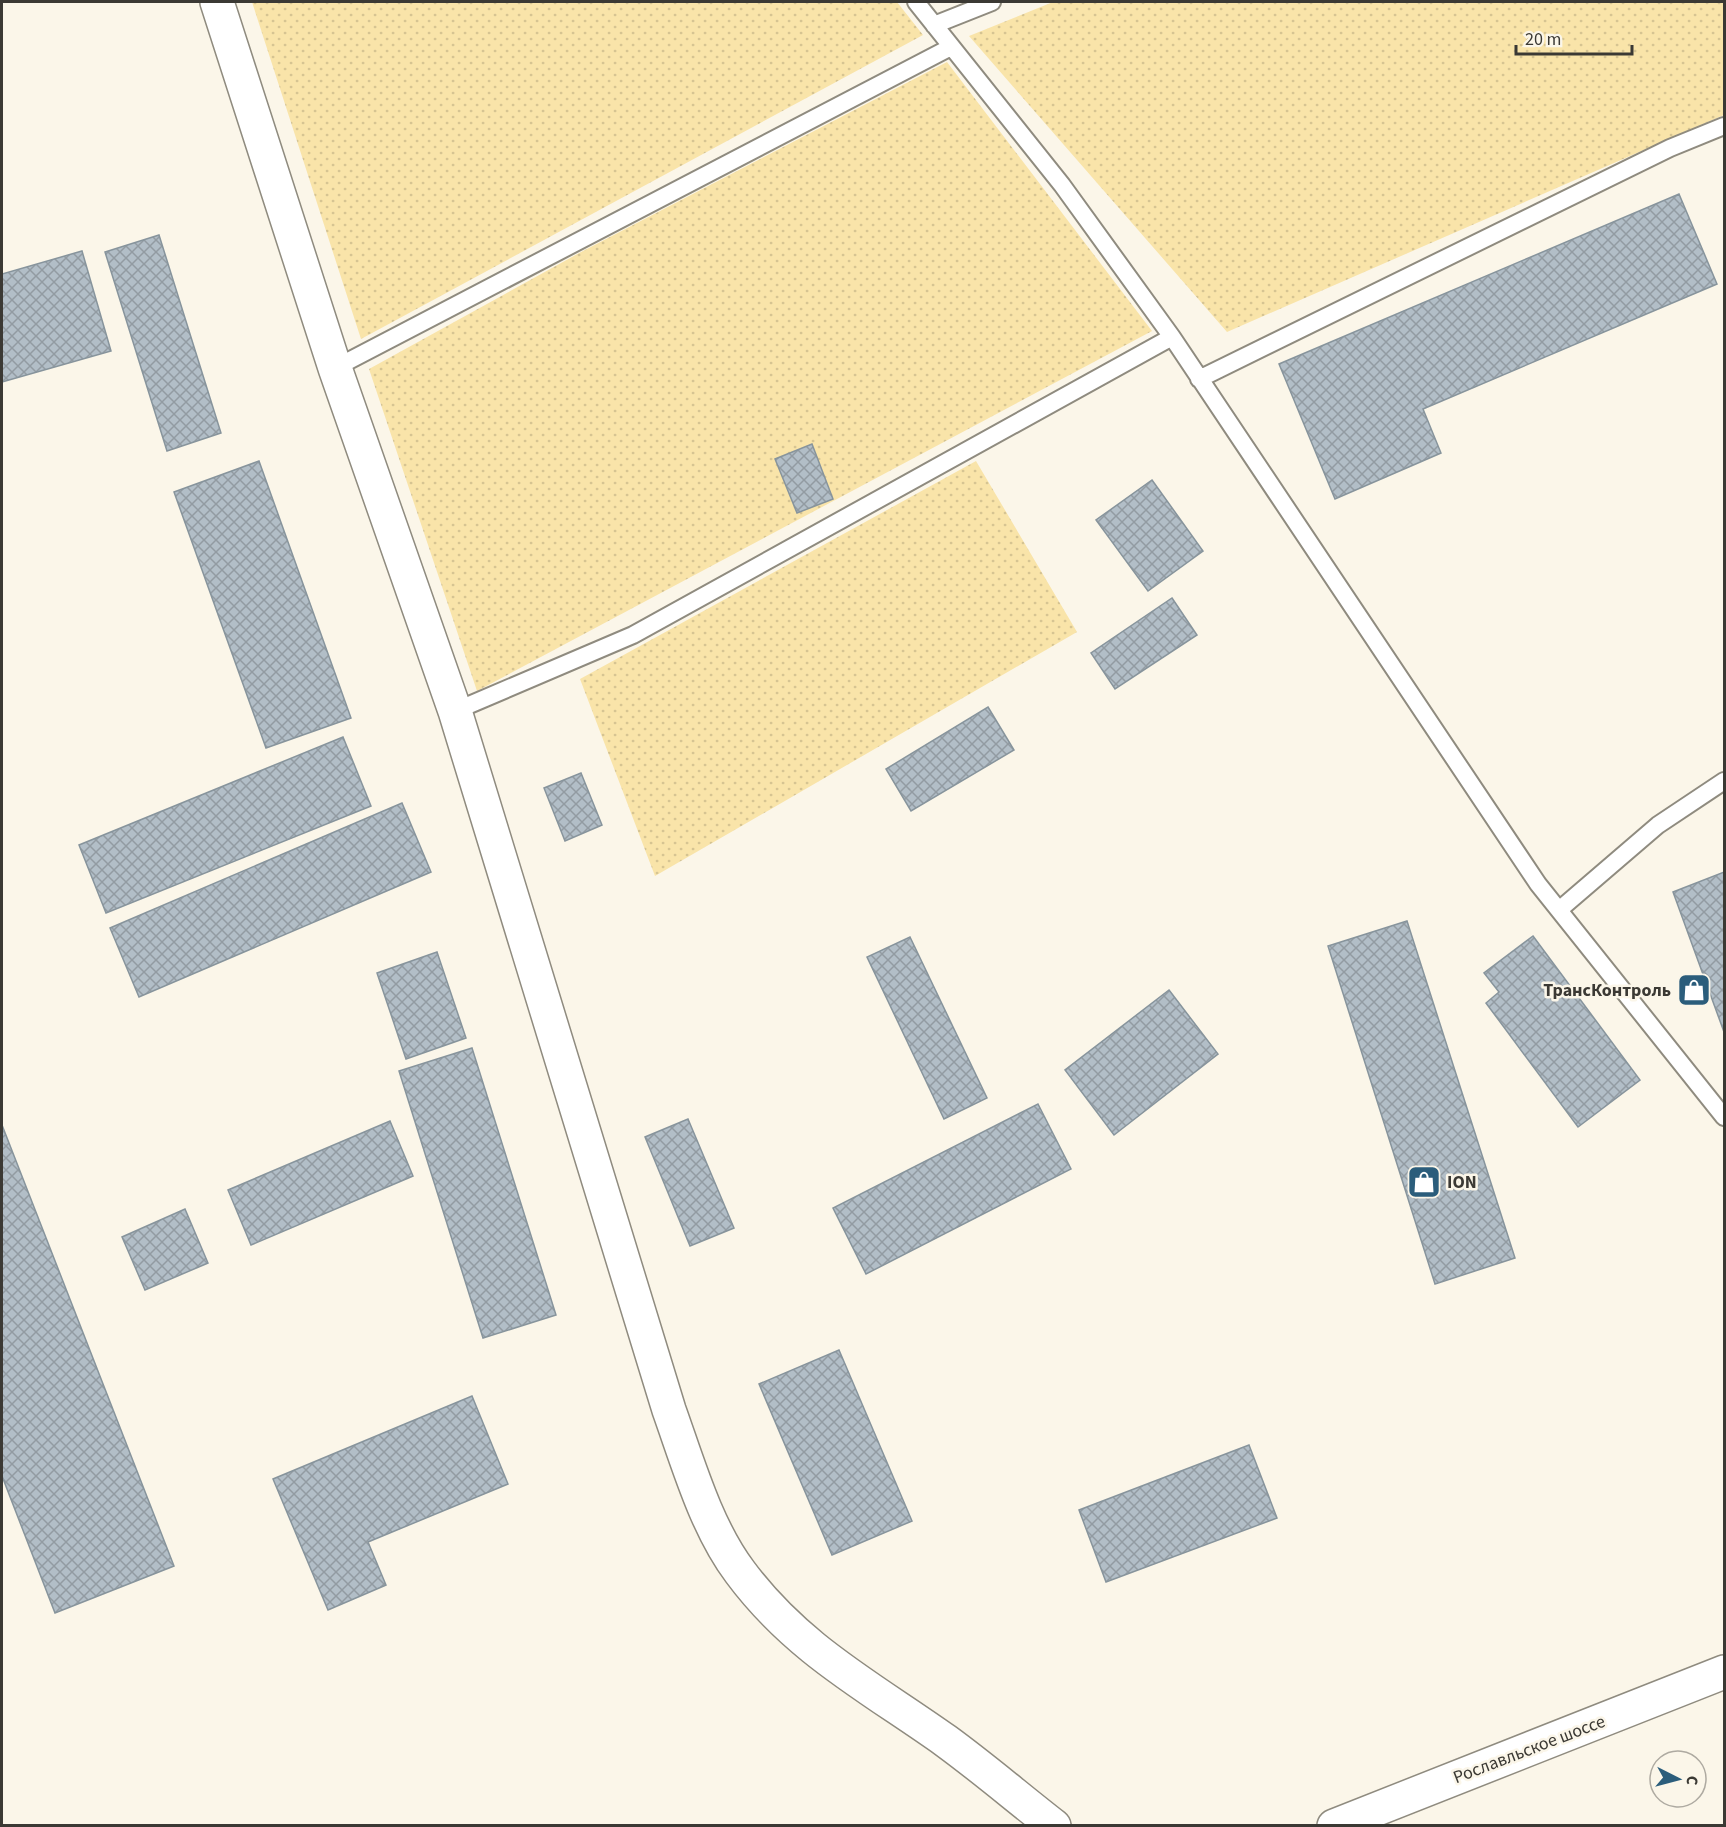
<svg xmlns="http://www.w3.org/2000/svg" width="1726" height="1827" font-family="'Source Sans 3',sans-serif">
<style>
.grass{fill:url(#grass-dots)}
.building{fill:url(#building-cross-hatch);stroke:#87949c;stroke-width:1.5}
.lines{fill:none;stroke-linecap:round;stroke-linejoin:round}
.service-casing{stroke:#8f8b7f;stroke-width:20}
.minor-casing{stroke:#8f8b7f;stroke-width:36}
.primary-casing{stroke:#8f8b7f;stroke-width:36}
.service{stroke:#fff;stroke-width:16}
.minor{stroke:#fff;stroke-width:33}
.primary{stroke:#fff;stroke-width:33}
.labels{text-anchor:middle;stroke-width:5;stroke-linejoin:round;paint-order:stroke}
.poi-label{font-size:18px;font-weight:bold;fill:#3b3934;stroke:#fbf6e9;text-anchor:end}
.street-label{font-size:18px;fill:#3b3934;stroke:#fbf6e9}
</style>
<defs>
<pattern id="grass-dots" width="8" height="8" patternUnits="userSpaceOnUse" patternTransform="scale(1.5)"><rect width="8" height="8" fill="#f9e4a9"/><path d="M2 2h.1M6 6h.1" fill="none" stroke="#d6c492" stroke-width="1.8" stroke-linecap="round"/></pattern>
<pattern id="building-cross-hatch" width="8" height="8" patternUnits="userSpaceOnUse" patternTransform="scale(1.5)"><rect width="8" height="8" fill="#b2bec7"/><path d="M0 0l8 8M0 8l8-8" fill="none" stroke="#929ba2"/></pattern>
</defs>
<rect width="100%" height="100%" fill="#fbf6e9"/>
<path class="grass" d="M252 2H897L923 35 361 339Z
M1053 2H1724V115L1227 332 969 36Z
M947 62 1152 331 477 691 369 369 581 252Z
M976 461 1077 632 655 876 580 679Z"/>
<path class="building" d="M1679 194 1717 284 1423 409 1441 453 1335 499 1279 364Z
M159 235 221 433 167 451 105 252Z
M82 251 111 351 2 382V274Z
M812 444 833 499 797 513 775 459Z
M259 461 351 718 266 748 174 492Z
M1152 480 1203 551 1148 591 1096 520Z
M1172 598 1197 635 1115 689 1091 653Z
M988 707 1014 750 911 811 886 769Z
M343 737 371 806 106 913 79 845Z
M581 773 602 825 565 841 544 788Z
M402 803 431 872 139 997 110 928Z
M1724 872V1032L1673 892Z
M1407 921 1515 1258 1435 1284 1328 946Z
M1533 936 1640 1080 1578 1127 1486 1003 1499 992 1484 973Z
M910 937 987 1098 944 1119 867 957Z
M437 952 466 1038 406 1059 377 973Z
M1169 990 1218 1054 1114 1135 1065 1070Z
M472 1048 556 1315 483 1338 399 1071Z
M1038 1104 1071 1169 866 1274 833 1208Z
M688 1119 734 1228 690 1246 645 1137Z
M390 1121 413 1176 251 1245 228 1190Z
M2 1125 174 1566 55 1613 2 1476Z
M185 1209 208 1263 145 1290 122 1237Z
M839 1350 912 1521 832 1555 759 1384Z
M472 1396 508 1484 368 1542 386 1585 328 1610 273 1479Z
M1249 1445 1277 1518 1106 1582 1079 1510Z"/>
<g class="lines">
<defs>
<path id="service" d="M916 2 1062 185 1172 337 1538 884 1724 1117
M934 25 992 2
M335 368 951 47
M1199 379 1670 148 1724 126
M455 711 633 635 1172 337
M1559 910 1658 825 1724 781"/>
<path id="minor" d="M217 2 335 368 455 711 669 1410C688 1463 706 1527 740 1572 797 1649 870 1687 946 1741 983 1768 1018 1798 1054 1826"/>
<path id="primary" d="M1334 1826 1724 1672"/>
</defs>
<use href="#service" class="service-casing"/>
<use href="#minor" class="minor-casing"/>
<use href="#primary" class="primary-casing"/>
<use href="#service" class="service"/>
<use href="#minor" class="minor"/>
<use href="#primary" class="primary"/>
</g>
<defs>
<symbol id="shop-square" viewBox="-11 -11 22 22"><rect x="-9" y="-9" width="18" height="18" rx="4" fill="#2b5d7b" stroke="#fbf6e9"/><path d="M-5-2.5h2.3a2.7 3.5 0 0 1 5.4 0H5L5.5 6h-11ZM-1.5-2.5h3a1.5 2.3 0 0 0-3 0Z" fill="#fff"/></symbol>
</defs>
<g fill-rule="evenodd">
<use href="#shop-square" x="1675" y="971" width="38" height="38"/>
<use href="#shop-square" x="1405" y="1163" width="38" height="38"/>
</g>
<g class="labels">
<g class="poi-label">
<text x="1671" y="996">ТрансКонтроль</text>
<text x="1447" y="1188" text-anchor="start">ION</text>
</g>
<g class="street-label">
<text transform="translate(1529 1749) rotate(-21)" y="6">Рославльское шоссе</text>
</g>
</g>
<rect width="1726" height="1827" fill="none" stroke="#3b3934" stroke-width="6"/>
<g transform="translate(1678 1779) rotate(96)"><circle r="28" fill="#fbf6e9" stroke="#aeaaa1" stroke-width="1.5"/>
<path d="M0-4.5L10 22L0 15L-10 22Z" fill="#2b5d7b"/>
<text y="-9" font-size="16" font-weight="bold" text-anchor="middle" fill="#3b3934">С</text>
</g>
<path d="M1516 45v9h116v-9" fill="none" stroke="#3b3934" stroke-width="3"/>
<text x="1525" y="45" font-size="18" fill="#3b3934" stroke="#fbf6e9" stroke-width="4.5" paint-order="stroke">20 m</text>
</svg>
